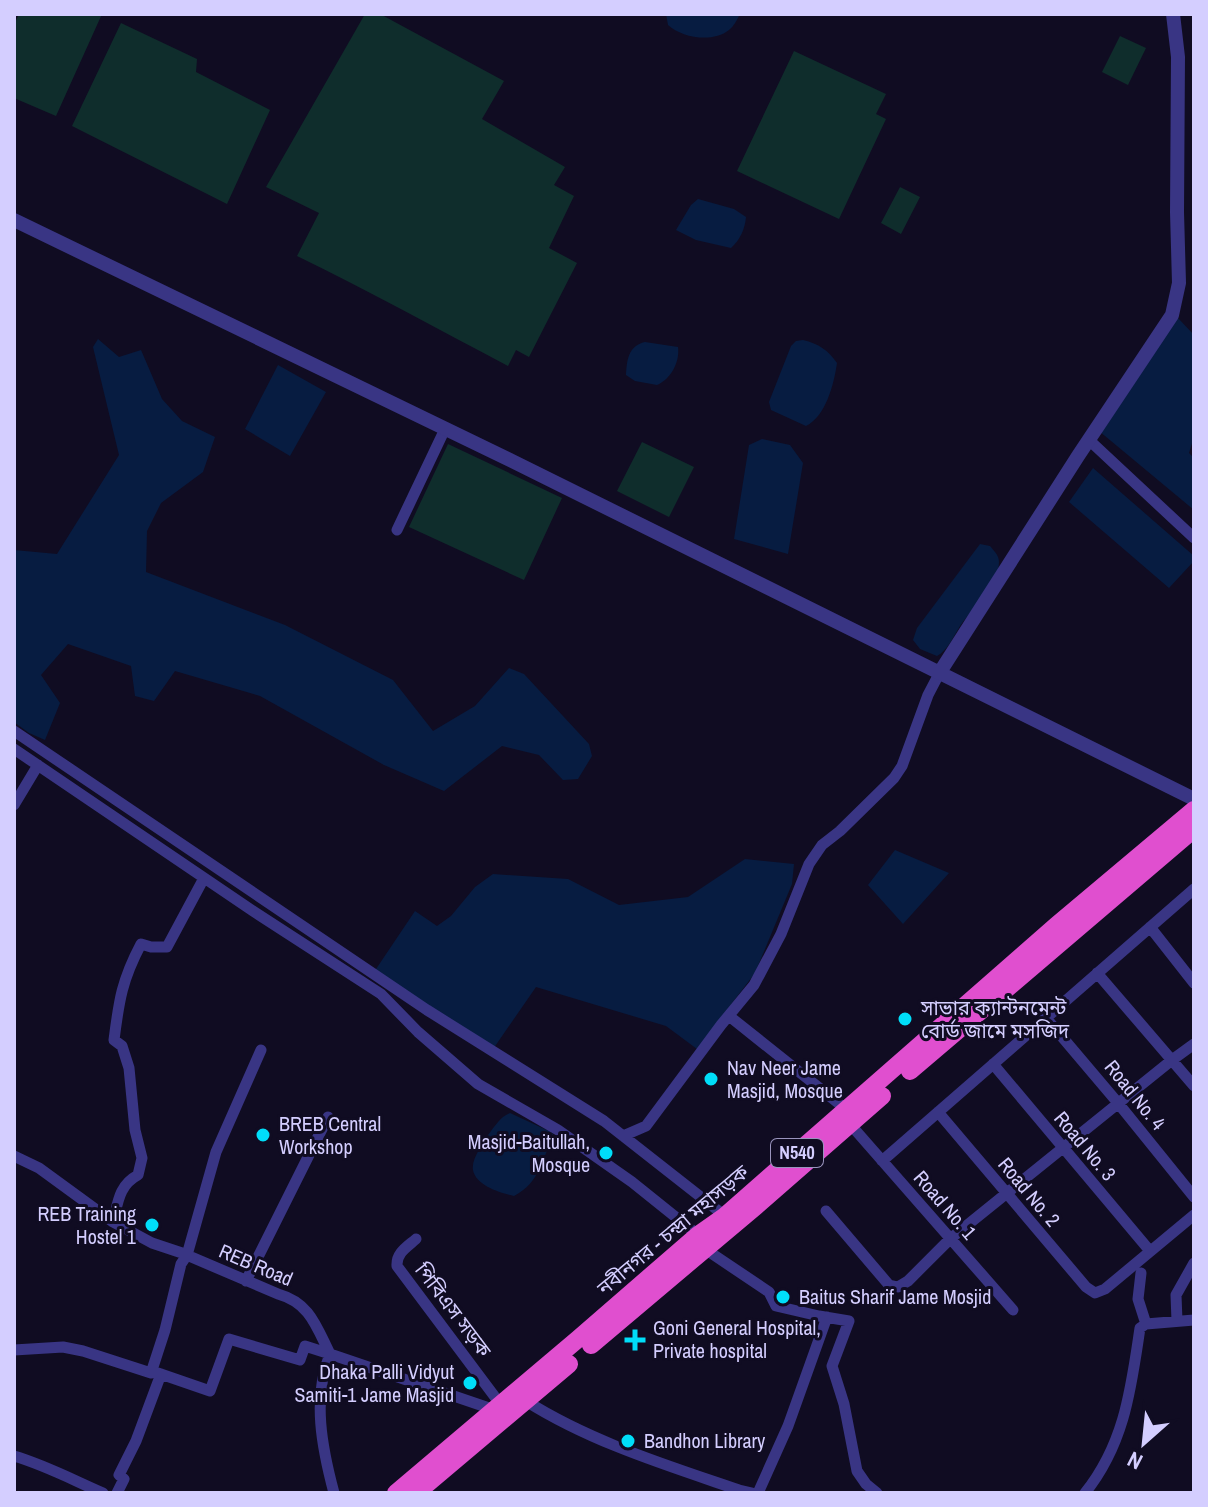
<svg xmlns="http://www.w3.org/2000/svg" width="1208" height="1507" font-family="'Archivo Narrow','Noto Sans Bengali',sans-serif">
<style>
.green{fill:#0f2d2c}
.water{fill:#071c41}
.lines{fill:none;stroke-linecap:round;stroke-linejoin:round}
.minor{stroke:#393584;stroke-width:11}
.tertiary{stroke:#393584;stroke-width:14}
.trunk{stroke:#e04fcf;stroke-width:18}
.poi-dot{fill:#00def9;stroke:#100c22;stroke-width:3}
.labels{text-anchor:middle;stroke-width:6;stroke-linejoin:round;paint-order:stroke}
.shield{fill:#100c22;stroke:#9994bd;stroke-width:2}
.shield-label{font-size:18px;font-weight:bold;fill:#d4ceff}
.poi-label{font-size:20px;fill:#d4ceff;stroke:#100c22;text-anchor:start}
.street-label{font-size:20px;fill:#d4ceff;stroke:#100c22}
</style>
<rect width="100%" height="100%" fill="#100c22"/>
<path class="green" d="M19 14H102L56 116 14 98V25Z
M365 14H380L504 81 482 119 565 167 554 185 574 196 549 248 577 263 529 357 516 350 508 366C438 329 369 291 297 256L319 213 266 187Z
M121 23 197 59 196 72 270 110 227 204 72 126Z
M1120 36 1146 48 1128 85 1102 72Z
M794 51 886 94 876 114 886 119 839 219 737 171Z
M900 187 920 197 901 234 881 223Z
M642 442 694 467 669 517 617 491Z
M448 444 562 498 524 580 409 527Z"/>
<path class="water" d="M666 14H740C737 20 734 26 729 30 713 43 682 38 668 25Z
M698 199 734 209 746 217C745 229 740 240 731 248L696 240 676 230 691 205Z
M1178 318 1194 335V437L1189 453 1194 458V510L1099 431Z
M98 339 119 357 141 350 162 399 182 421 215 437 203 472 161 503 147 531 146 572 285 625 393 680 433 731 475 706 509 668 524 674 589 744 592 756 578 779 563 780 539 755 502 746 444 791 384 765 260 696 175 671 154 701 135 696 131 666 68 644 41 675 60 703 45 740 29 733 14 722V550L57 554 119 455 93 347Z
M803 340C819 344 828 350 837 363 834 384 826 416 806 426L771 410 769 402 791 346 796 341Z
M645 342 678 347C680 362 671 379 657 385L635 381 626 375C627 360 628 346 645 342Z
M278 365 326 392 290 456 245 429Z
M762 439 790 445 803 463 788 554 734 539 749 445Z
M1093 468 1194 556V561L1169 588 1069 502Z
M980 544 990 546C994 551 999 555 999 562 999 585 972 609 960 626 953 637 948 650 937 656L920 649 913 640 917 628Z
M895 850 949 873 903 924 868 885Z
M745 859 794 864 792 884 755 973 697 1049 666 1026 536 987 489 1055 372 975 415 911 437 926 451 916 475 887 493 874 568 879 619 905 688 897Z
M510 1113 551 1132 554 1136C541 1159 541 1182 514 1196 501 1193 476 1186 473 1170 471 1159 483 1144 488 1135 495 1126 500 1117 510 1113Z"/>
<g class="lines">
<path class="minor" d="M1089 440 1194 538
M397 530 445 429
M14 731 427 1010 604 1121 725 1216
M14 749 253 911 381 994 418 1032 478 1084 558 1130 632 1182 698 1235
M14 805 38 765
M1150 927 1194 983
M1097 973 1194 1086
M729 1016 847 1110
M1046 1018 1118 1103 1194 1197
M993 1064 1150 1251
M938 1112 1086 1287 1095 1293 1105 1289 1194 1215
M850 1124 1013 1310
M623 1136 646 1126 721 1025 754 985 781 934 809 864 822 845 840 831 894 778 902 766 928 695 940 672
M14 1156 39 1168 113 1222 152 1243 182 1253 278 1294C310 1303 316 1326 330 1354L495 1410
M882 1161 1194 889
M826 1211 889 1285 898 1287 908 1281 950 1239 1172 1060 1194 1044
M113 1222C118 1202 119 1185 138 1175L142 1158 135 1130 129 1068 122 1046 114 1040C119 1000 122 980 141 944L151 947H167L204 878
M416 1239C407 1247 396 1253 397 1266L501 1405
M705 1249 769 1292 776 1306 819 1316 849 1321 832 1366 844 1404 857 1471 866 1484 877 1493
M1141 1273 1138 1299 1146 1324
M246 1281 328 1117
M1177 1321 1176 1295 1194 1263
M14 1350 63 1347 83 1351 151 1373 165 1330 181 1264 187 1255 216 1152 261 1050
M152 1371 210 1391 229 1339 300 1360 305 1346 330 1354C312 1398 322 1448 334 1493
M526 1401C591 1442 666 1465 739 1490L752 1493
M14 1456C45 1465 73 1480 103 1493
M117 1493 124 1479 119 1475 136 1441 161 1374
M758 1493 788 1426 827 1317
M1085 1493C1125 1443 1131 1388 1140 1328L1146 1324 1194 1320"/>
<path class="tertiary" d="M14 220 510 460 1194 799
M940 672 1078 456 1172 315 1179 283 1177 212 1178 57 1173 14"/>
<path class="trunk" d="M910 1071 1194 829
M591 1345 756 1206 882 1096
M396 1493 578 1339 698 1235 725 1216 1057 925 1194 810
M416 1493 569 1364"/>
</g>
<g class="poi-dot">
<circle cx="905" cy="1019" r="8"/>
<circle cx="711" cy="1079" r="8"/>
<circle cx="263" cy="1135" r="8"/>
<circle cx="606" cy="1153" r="8"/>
<circle cx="152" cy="1225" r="8"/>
<circle cx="783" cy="1297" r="8"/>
<path d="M631 1328h8v8h8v8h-8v8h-8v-8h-8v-8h8z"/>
<circle cx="470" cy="1383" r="8"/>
<circle cx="628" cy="1441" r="8"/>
</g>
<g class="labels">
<rect class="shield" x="771" y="1139" width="52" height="28" rx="6"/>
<g class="shield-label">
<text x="797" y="1159">N540</text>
</g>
<g class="poi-label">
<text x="921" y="1015">সাভার ক্যান্টনমেন্ট<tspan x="921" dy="23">বোর্ড জামে মসজিদ</tspan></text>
<text x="727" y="1075">Nav Neer Jame<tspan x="727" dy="23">Masjid, Mosque</tspan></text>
<text x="279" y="1131">BREB Central<tspan x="279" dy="23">Workshop</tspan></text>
<text x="590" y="1149" text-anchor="end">Masjid-Baitullah,<tspan x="590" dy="23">Mosque</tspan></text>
<text x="136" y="1221" text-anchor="end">REB Training<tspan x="136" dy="23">Hostel 1</tspan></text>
<text x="799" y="1304">Baitus Sharif Jame Mosjid</text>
<text x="653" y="1335">Goni General Hospital,<tspan x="653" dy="23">Private hospital</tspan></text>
<text x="454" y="1379" text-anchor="end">Dhaka Palli Vidyut<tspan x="454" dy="23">Samiti-1 Jame Masjid</tspan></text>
<text x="644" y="1448">Bandhon Library</text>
</g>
<g class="street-label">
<text transform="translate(1135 1095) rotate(51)" y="7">Road No. 4</text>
<text transform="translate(1085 1146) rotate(50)" y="7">Road No. 3</text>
<text transform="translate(1029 1192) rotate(50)" y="7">Road No. 2</text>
<text transform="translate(945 1205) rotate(49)" y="7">Road No. 1</text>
<text transform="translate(673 1230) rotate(-40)" y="7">নবীনগর - চন্দ্রা মহাসড়ক</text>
<text transform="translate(256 1265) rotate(23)" y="7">REB Road</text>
<text transform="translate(453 1310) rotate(53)" y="7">পিবিএস সড়ক</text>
</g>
</g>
<rect width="1208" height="1507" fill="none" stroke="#d4ceff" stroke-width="32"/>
<g transform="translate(1144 1443) rotate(207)" stroke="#100c22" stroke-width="6" paint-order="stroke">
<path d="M0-6L14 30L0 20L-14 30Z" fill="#d4ceff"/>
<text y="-12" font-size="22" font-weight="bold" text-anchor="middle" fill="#d4ceff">N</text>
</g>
</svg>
